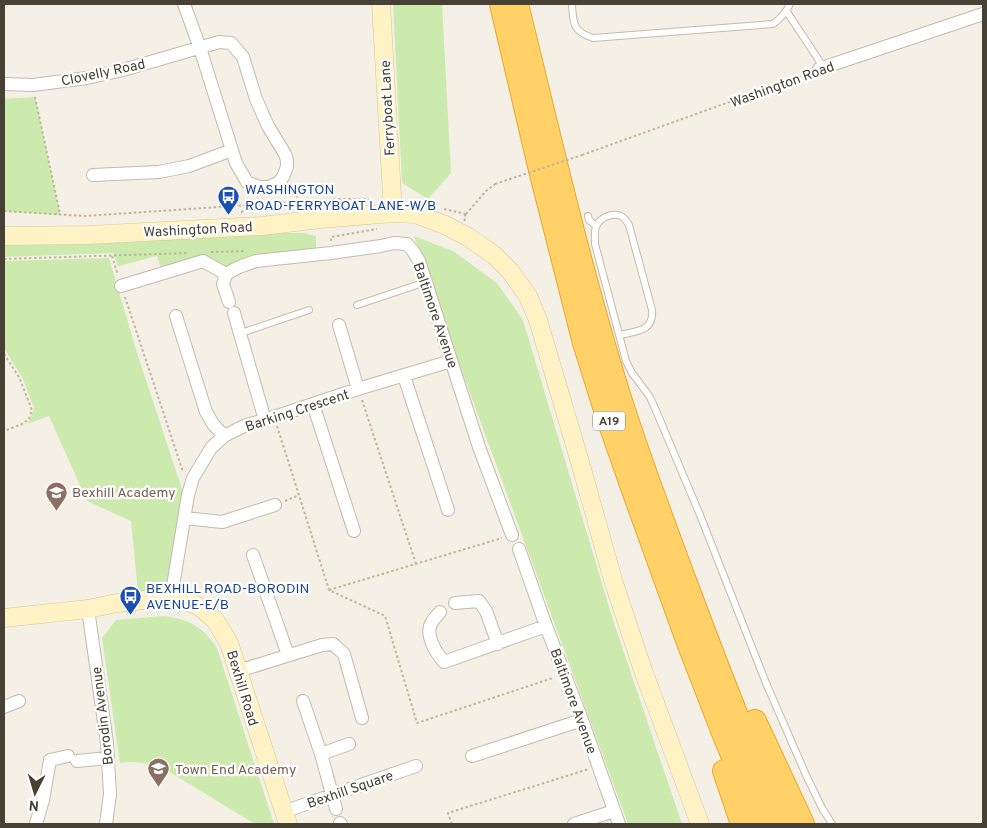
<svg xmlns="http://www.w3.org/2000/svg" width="987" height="828" font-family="Overpass,sans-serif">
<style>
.green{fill:#cceaad}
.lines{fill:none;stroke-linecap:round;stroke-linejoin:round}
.lane-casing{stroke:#c3bbab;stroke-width:8}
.street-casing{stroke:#c3bbab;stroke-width:14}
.secondary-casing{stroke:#d6c694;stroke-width:19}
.highway-casing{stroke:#e5a82f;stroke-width:24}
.path{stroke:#c2b599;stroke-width:2;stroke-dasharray:2.5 2.5;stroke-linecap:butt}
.lane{stroke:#fff;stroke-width:6}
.street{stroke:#fff;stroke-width:12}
.secondary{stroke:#fff3c5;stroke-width:18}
.highway{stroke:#ffd166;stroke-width:22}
.path-bridge{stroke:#c2b599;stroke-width:2;stroke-dasharray:2.5 2.5;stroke-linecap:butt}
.labels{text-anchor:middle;stroke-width:4.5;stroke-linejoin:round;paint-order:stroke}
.shield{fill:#fff;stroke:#7e7a72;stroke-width:1}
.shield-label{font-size:12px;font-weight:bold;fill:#474135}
.street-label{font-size:14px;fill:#474135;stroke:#fff}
.transit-label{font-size:14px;fill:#164399;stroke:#fff;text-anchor:start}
.education-label{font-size:14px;fill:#785e54;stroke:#fff;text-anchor:start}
</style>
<rect width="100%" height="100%" fill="#f4f0e6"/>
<path class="green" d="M393 4H442L451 173 428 199 402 183Z
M35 97 60 215 4 211V99Z
M285 233H303L316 236V249L246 259 227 266 161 269 157 256 118 266 113 253 4 257V245C44 246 85 244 126 242 179 239 232 237 285 233Z
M414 236 453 251 497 283 523 320 613 620 682 824H628L460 366Z
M109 258 138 356 183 492 169 581 156 593H138L131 521 87 501 49 416 27 424 31 417 34 408 23 379 4 348V261Z
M164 616C190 620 202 626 217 648L274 824H255L168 771C152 764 137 760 120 763L102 638 116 620Z"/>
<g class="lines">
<defs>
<path id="lane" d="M572 4C573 23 573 32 593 38L773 24C781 18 786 13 790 4
M787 12 824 68
M588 216 589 220 596 226
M357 305 426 282
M241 333 309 310
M620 335C636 331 654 332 652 310L629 225C627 222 625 218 621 216 612 212 599 218 596 227 594 232 595 238 595 244L626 361 632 373 650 397 657 413 700 515 766 683 806 775 822 808 832 824"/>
<path id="street" d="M819 69 983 14
M4 84 33 85 87 78 123 70 219 42 231 43 243 57 256 99 268 126 285 154 287 160V167L283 177 278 183 269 187H259L247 182 236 163 200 48 184 4
M93 175 159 172 189 166 232 150
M226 274 239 267 256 261 331 253 381 246 394 243 407 244 413 251 419 261 479 447 512 535
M226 274 223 284 229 302
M121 286 203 261 226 274
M234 313 265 420
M176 316 206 412 213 424 224 436
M339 325 358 389
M404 376 448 510
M313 404 354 531
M185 518 222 522 275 505
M519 549 546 626 582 720 619 824
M253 555 288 655
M171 598 188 495 193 478 211 448 224 436 246 425 265 420 358 389 451 361
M455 603 479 601 486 611 498 644
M88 609 107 743 110 794 106 824
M440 612C438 615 434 618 432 622 424 634 436 653 444 662L546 626
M238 671 322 645 333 644 344 654 362 718
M303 701 321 754 336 809
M4 707 19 701
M321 754 349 744
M472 756 582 720
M77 761 108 758
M283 812 416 766
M340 823 341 824
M36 824 43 800 50 760 68 756
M574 824 614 811"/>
<path id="secondary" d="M381 4 393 213
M4 236 88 235 262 226 320 219 393 213 416 214 445 225 468 237 494 255 510 271 528 296 538 320 580 462 613 580 644 673 700 824
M4 618 88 609 117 603 153 599 180 598 200 607 215 620 229 643 288 824"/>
<path id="highway" d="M501 4 539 166 584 343 606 413 634 493 687 640 723 733 761 824
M517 4C548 130 577 257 615 382 635 448 660 513 684 578 715 661 747 743 781 824
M755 721 803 824
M724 771 742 824"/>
</defs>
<use href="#lane" class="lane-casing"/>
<use href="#street" class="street-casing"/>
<use href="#secondary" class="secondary-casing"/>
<use href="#highway" class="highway-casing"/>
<path class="path" d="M35 97 60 214
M582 155 810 73
M290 187 300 201 318 204
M444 209 466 214
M4 211 85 216 338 199H368L370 202
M241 212 262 204
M466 214 486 191 495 184
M465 221 464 217 466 214
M331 241V237L377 229
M211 252 246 251
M112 256 118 275
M4 259 189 253
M125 297 183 472
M4 354 19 377 32 410 29 419 22 424 4 431
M362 400 416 564
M277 426 329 590 385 616 417 723 553 678
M285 501 299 495
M329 590 502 538
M452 824 448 813 589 769"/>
<use href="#lane" class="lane"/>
<use href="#street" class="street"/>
<use href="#secondary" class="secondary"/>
<use href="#highway" class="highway"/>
<path class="path-bridge" d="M495 184 582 155"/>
</g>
<defs>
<symbol id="bus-pin" viewBox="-11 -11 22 30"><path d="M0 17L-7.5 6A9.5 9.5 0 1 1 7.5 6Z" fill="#1a4fb4" stroke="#fff"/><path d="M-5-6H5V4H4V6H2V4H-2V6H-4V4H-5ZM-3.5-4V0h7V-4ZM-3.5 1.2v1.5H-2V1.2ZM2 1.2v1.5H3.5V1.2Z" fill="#fff"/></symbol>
<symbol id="school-pin" viewBox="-11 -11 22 30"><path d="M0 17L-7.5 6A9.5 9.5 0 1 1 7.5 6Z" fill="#8d6e63" stroke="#fff"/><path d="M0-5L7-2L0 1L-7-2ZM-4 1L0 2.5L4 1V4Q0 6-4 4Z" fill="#fff"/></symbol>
</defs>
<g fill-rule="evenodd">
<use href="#bus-pin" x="216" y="184" width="25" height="34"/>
<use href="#school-pin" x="44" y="480" width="25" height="34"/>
<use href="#bus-pin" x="118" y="584" width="25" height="34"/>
<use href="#school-pin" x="146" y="756" width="25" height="34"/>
</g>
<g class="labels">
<rect class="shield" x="593" y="411.5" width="32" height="19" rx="4"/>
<g class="shield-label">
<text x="609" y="425">A19</text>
</g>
<g class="street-label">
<text transform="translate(103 72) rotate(-12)" y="5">Clovelly Road</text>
<text transform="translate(782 84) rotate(-20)" y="5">Washington Road</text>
<text transform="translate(387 108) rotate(-93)" y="5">Ferryboat Lane</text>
<text transform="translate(198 229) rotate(-3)" y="5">Washington Road</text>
<text transform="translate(436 315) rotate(71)" y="5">Baltimore Avenue</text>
<text transform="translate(297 410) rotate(-18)" y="5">Barking Crescent</text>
<text transform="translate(243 688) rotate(73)" y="5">Bexhill Road</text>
<text transform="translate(574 701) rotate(70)" y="5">Baltimore Avenue</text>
<text transform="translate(102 716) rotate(-97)" y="5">Borodin Avenue</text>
<text transform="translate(350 789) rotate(-19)" y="5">Bexhill Square</text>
</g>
<g class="transit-label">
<text x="245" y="194">WASHINGTON<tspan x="245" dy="16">ROAD-FERRYBOAT LANE-W/B</tspan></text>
<text x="146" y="593">BEXHILL ROAD-BORODIN<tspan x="146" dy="16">AVENUE-E/B</tspan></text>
</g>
<g class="education-label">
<text x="72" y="497">Bexhill Academy</text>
<text x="175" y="774">Town End Academy</text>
</g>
</g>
<rect width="987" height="828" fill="none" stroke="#474135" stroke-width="10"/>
<g transform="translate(35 793) rotate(185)" stroke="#ffffff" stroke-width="4" paint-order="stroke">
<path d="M0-4L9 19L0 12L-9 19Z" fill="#474135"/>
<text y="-8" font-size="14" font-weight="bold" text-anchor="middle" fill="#474135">N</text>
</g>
</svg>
